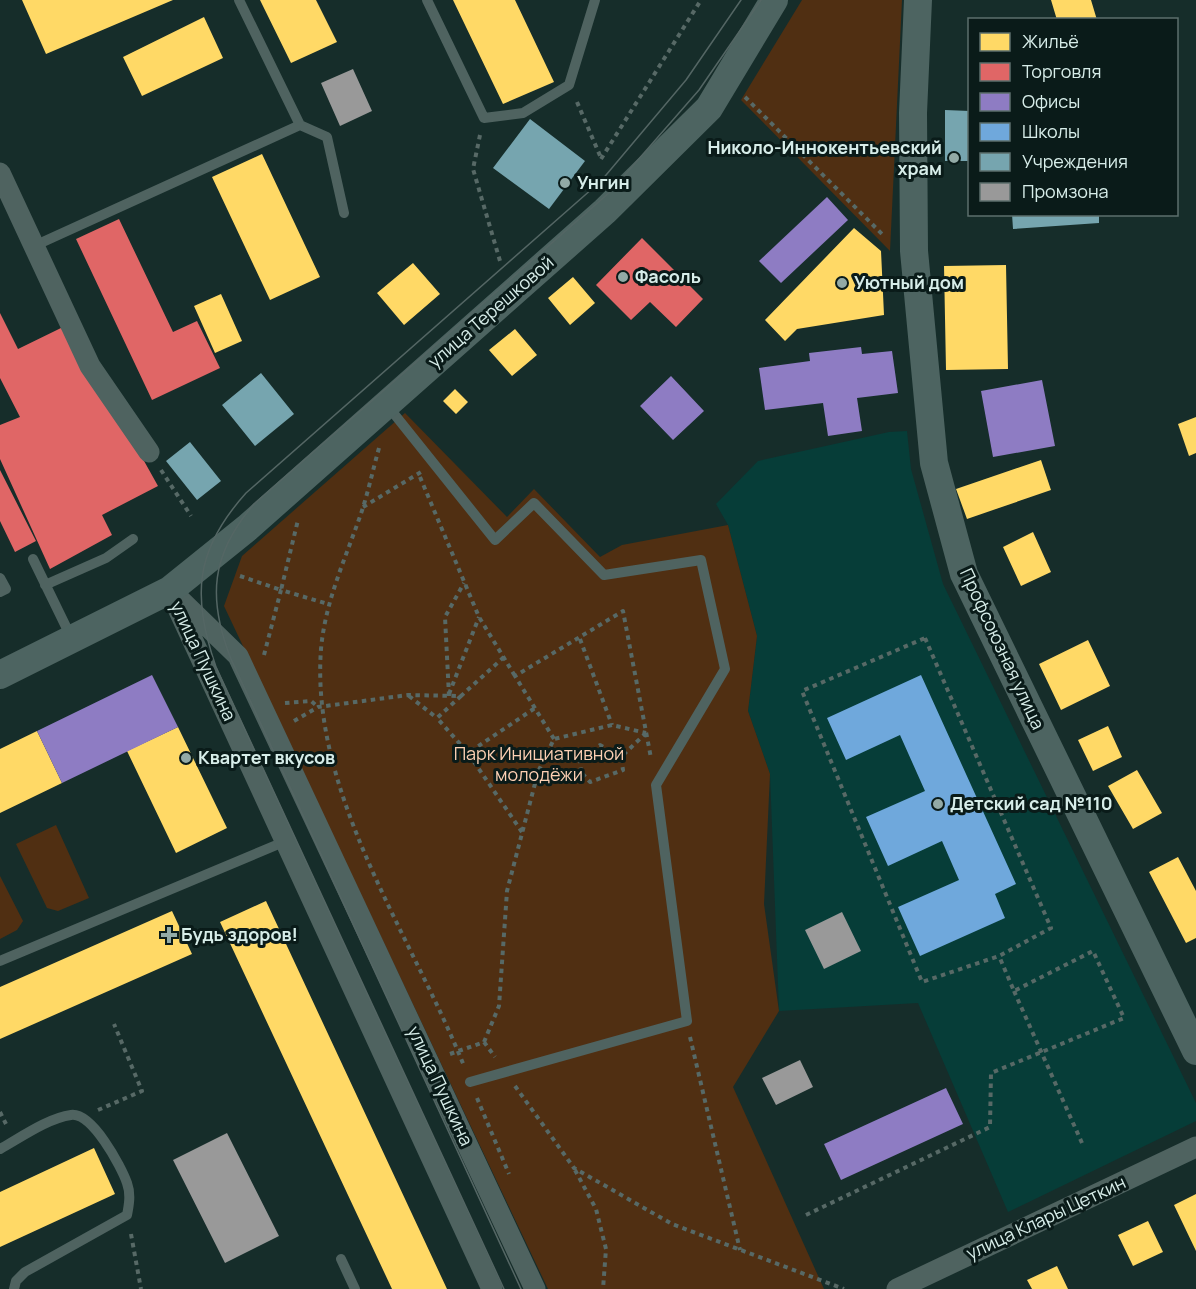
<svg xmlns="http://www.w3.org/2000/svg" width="1196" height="1289" font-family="Manrope,sans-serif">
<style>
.built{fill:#063d38}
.green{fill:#502f12}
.homes{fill:#ffd966}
.shops{fill:#e06666}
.offices{fill:#8e7cc3}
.schools{fill:#6fa8dc}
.public{fill:#76a5af}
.industry{fill:#999}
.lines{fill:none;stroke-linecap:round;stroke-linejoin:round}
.path{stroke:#576966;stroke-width:4;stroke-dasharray:4.5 4.5;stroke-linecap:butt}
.lane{stroke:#4f6360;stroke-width:10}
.street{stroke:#4f6360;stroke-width:21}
.secondary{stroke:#4d6461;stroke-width:28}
.tram{stroke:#546664;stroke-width:1.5}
.poi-dot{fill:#93aaa6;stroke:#0a1b19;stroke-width:2}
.labels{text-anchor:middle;stroke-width:6;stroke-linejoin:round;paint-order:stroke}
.poi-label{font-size:18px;font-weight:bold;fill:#d7ede9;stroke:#0a1b19;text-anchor:start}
.street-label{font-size:18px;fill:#d7ede9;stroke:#0a1b19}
.park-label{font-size:18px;fill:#fdd0b3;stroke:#0a1b19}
</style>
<rect width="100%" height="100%" fill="#162d2a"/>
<path class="built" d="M907 431 911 469 943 584 1196 1103V1121L1008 1212 918 1003 779 1011 770 774 748 711 757 636 728 525 716 504 758 461 889 432Z"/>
<path class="green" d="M802 0H902L890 251 741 100Z
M405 413 507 517 534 489 600 557 622 545 728 525 757 636 748 711 770 774 764 904 779 1011 733 1087 824 1289H548L224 606 242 556Z
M56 825 89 898 58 911 47 908 16 844Z
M0 876 23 921 17 930 0 939Z"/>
<path class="homes" d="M22 0H173L46 54Z
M260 0H316L337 42 291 63Z
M453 0H515L554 82 503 104Z
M1051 0H1091L1097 20H1057Z
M204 17 223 58 142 96 123 57Z
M262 154 320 277 270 300 212 177Z
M854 228 881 251 884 315 797 329 785 341 765 320Z
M413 263 440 294 404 325 377 293Z
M1006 265 1008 369 946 370 944 266Z
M573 277 595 303 570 325 548 298Z
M221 294 242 341 215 353 194 306Z
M515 329 537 355 512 376 489 350Z
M455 389 468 402 456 414 443 401Z
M1196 417V453L1189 456 1178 424Z
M1041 460 1051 490 967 519 956 489Z
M1033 532 1051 572 1021 586 1003 547Z
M1088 640 1110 686 1061 710 1039 664Z
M1108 726 1122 757 1093 771 1078 740Z
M178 727 227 828 176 853 127 751Z
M37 731 62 783 0 813V749Z
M1137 770 1162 813 1133 829 1108 786Z
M1178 857 1196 891V938L1186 943 1149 872Z
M266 901 447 1289H392L220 922Z
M172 911 192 954 0 1039V987Z
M94 1148 115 1194 0 1247V1192Z
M1196 1194V1251L1174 1205Z
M1148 1221 1163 1252 1133 1266 1118 1235Z
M1057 1266 1068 1289H1032L1027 1280Z"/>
<path class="shops" d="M119 219 173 332 197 321 220 368 152 400 76 239Z
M642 238 703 299 676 327 650 302 631 320 596 285Z
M0 313 18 349 61 328 129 434 158 486 102 515 112 535 50 569 0 459V425L20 417 0 378Z
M0 470 36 541 15 552 0 521Z"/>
<path class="offices" d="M827 197 848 220 781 283 759 261Z
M861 347 862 354 892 351 898 393 857 398 862 431 828 436 823 403 765 410 759 368 810 361 809 353Z
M671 376 704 411 673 440 640 406Z
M1042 380 1055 446 993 457 981 391Z
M152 675 178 727 62 783 37 731Z
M946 1088 963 1124 841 1180 824 1144Z"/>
<path class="schools" d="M921 675 1016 884 995 894 1005 918 920 956 898 907 959 880 942 841 888 866 866 817 925 791 900 735 846 760 827 718Z"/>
<path class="public" d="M945 110 970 111V161H945Z
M530 119 585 161 549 209 493 168Z
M1012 214H1099V223L1013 229Z
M261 373 294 414 255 446 222 405Z
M190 442 221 481 197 500 166 461Z"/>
<path class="industry" d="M353 69 372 111 340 126 321 83Z
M842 912 861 951 824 969 805 930Z
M800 1060 813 1087 776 1105 762 1078Z
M227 1133 279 1236 225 1263 173 1160Z"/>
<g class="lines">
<path class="path" d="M745 97 885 237
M577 102 601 158
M480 135 473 169 500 261
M601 159 701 0
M379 448C372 473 367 498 358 522 343 564 325 604 321 649 310 794 412 936 464 1066
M161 470 191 516
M420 477 479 617 515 676
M363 507 421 472
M240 576 281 590 298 520
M925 638 1051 928 999 956 922 982 802 691Z
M580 639 612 725
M264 655 281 590 328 604
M449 694 479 617
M409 696 437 718
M449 696 445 617 464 583
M461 696 437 718 468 753
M285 703 311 701 318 707
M294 721 318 707 408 695 461 696 504 657
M554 739 515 676 623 611 651 758
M538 772H581L590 782 623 770 621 757 646 733
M581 772 580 760 600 745 621 757
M522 832 468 753 535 708
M1014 991 1082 1143
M690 1037 740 1250
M484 1042 495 1057
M450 1054 484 1042 499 1006 507 891 538 772 554 739 612 725 646 733
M515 1086 574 1168 672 1224 844 1289
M477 1098 509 1174
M98 1110 142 1091 114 1024
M0 1112 6 1124
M575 1170 596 1209 606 1249 603 1289
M806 1215 990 1127 991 1073 1124 1018 1093 951 1014 991 999 956
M131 1234 141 1289"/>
<path class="lane" d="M427 0 484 118 523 113 569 85 595 0
M300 125 327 137 344 213
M34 246 300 125 239 0
M387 405 495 540 534 503 604 575 701 560 725 669 656 785 687 1021 470 1082
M33 559 71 637
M0 578 6 589 0 592
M45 585 106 558 133 539
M0 961 286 841
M0 1149C20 1138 48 1118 71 1115 92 1112 121 1166 127 1183 131 1194 129 1205 127 1215L25 1272 16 1281 14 1289
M341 1259 355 1289"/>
<path class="street" d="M0 173 90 366 149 452
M170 590 238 656 535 1289
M175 602 492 1289
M897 1289 1196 1147"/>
<path class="secondary" d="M918 0 913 113 914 251 934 463 964 574 1196 1051
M0 675 170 590 247 528 605 211 709 108 774 0"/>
<path class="tram" d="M504 1289 216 667C192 596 194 551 246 493L601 181 686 80 741 0
M521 1289 231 659C207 598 211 554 254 504L610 192 699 90 761 0"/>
</g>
<g class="poi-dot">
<circle cx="954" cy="158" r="6"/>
<circle cx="565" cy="183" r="6"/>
<circle cx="623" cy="277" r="6"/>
<circle cx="842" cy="283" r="6"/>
<circle cx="186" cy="758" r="6"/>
<circle cx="938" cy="804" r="6"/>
<path d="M166 926h6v6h6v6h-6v6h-6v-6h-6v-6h6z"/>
</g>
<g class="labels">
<g class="poi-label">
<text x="942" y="154" text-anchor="end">Николо-Иннокентьевский<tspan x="942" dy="21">храм</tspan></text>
<text x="577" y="189">Унгин</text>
<text x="635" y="283">Фасоль</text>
<text x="854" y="289">Уютный дом</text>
<text x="198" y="764">Квартет вкусов</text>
<text x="950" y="810">Детский сад №110</text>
<text x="181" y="941">Будь здоров!</text>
</g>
<g class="street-label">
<text transform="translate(491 312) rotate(-41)" y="6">улица Терешковой</text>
<text transform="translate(1002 649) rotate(65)" y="6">Профсоюзная улица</text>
<text transform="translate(203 661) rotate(65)" y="6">улица Пушкина</text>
<text transform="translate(440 1086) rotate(65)" y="6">улица Пушкина</text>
<text transform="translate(1046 1218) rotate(-25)" y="6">улица Клары Цеткин</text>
</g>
<g class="park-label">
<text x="539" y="760">Парк Инициативной<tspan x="539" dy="21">молодёжи</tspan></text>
</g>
</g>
<rect x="968" y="18" width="210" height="198" fill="#0a1b19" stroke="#5c6f6c" stroke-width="1.5"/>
<rect x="980" y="33" width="30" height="18" fill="#ffd966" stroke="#5c6f6c" stroke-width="1.5"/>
<text x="1022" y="48" font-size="18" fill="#d7ede9">Жильё</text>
<rect x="980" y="63" width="30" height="18" fill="#e06666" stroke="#5c6f6c" stroke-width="1.5"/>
<text x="1022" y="78" font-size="18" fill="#d7ede9">Торговля</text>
<rect x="980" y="93" width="30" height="18" fill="#8e7cc3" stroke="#5c6f6c" stroke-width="1.5"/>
<text x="1022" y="108" font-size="18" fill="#d7ede9">Офисы</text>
<rect x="980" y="123" width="30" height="18" fill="#6fa8dc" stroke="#5c6f6c" stroke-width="1.5"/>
<text x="1022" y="138" font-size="18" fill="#d7ede9">Школы</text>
<rect x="980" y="153" width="30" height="18" fill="#76a5af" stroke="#5c6f6c" stroke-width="1.5"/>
<text x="1022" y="168" font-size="18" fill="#d7ede9">Учреждения</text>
<rect x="980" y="183" width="30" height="18" fill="#999999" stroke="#5c6f6c" stroke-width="1.5"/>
<text x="1022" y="198" font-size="18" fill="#d7ede9">Промзона</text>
</svg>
